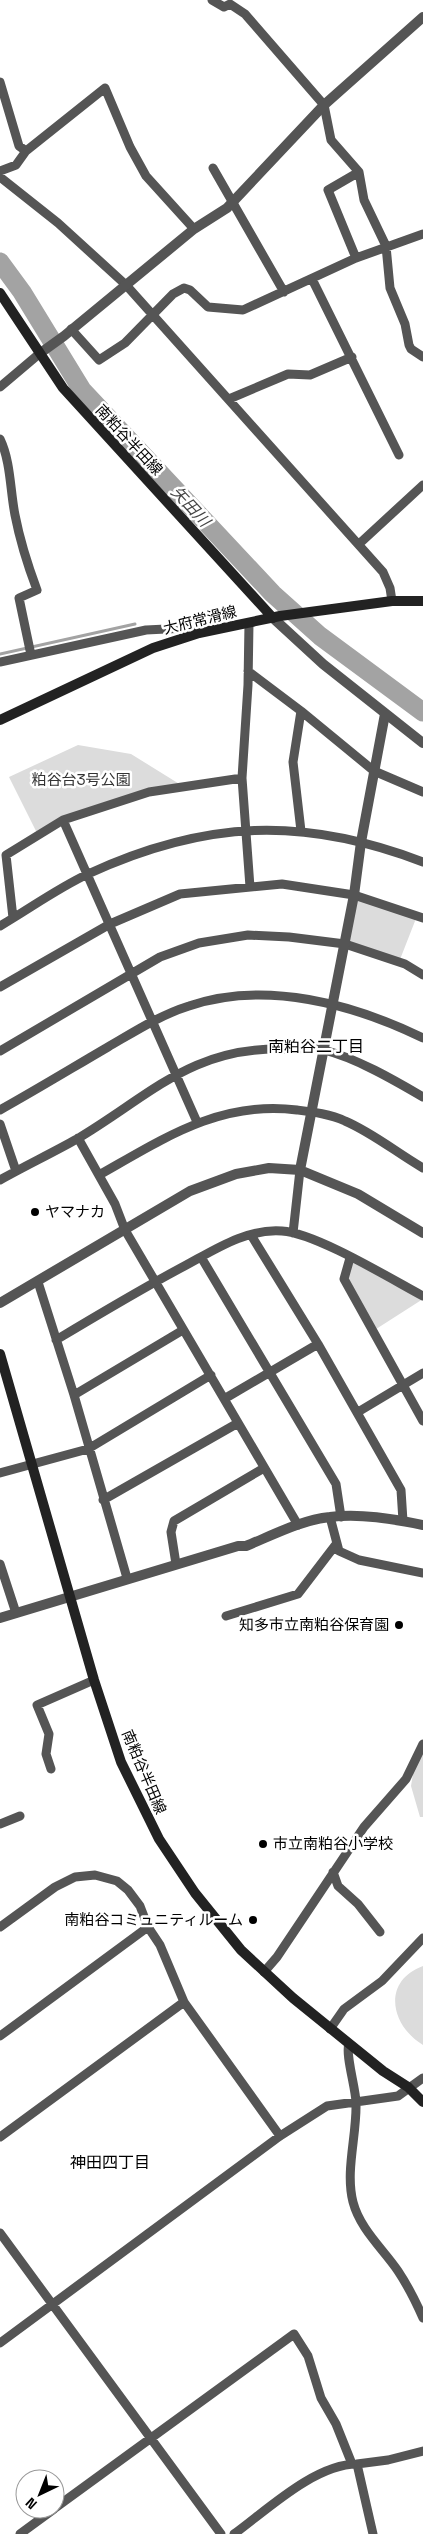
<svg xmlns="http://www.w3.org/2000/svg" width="423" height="2534" font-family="'Space Grotesk','Noto Sans JP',sans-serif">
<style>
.green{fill:#dcdcdc}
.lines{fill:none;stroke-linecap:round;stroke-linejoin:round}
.stream{stroke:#a3a3a3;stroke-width:3}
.river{stroke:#a3a3a3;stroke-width:19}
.minor{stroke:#555;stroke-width:9}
.tertiary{stroke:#555;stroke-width:10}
.secondary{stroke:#222;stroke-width:10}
.poi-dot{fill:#000;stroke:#fff;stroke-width:2}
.labels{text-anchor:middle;stroke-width:5;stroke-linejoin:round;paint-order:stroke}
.street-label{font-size:15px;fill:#000;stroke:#fff}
.park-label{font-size:15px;fill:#333;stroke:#fff}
.poi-label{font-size:15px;fill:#000;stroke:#fff;text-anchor:start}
.water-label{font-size:16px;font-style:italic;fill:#444;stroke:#fff}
.neighbourhood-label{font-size:16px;fill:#000;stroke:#fff}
</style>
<rect width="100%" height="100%" fill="#fff"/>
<path class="green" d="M78 745 131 754 181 785 63 820 38 835 9 777Z
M354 895 417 916 399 962 345 944Z
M350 1258 423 1299 373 1331 344 1279Z
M423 1740V1817H420L411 1786 417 1749Z
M423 1966V2045C390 2025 382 1981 423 1966Z"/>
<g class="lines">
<path class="stream" d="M0 654 135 624"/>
<path class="river" d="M0 262 22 292 82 390 273 594 320 636 423 712"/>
<path class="minor" d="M212 0 224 7 230 4 245 14 324 105 331 140 359 172 364 200 386 246 390 288 405 324 409 345 411 349 423 357
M0 82 19 146 26 151 16 165 0 171
M26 151 105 88 130 147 146 176 194 229
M213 168 284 292
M0 177 58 223 126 285 383 572 390 588 392 601
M356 258 328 190 359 172
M312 279 399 455
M71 329 99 360 125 343 173 294 184 288 190 290 208 307 243 310 356 258 423 234
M0 387 39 354
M229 399 288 374 310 375 352 357
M0 439C11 462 10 490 15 515 20 541 28 566 37 590L19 598 31 655
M359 544 423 485
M249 623 248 685 242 778 250 887
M0 662 146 630 186 628 199 633
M248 671 301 711 293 762 301 831
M301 711 374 771 423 792
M63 820 197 1122
M13 918 6 855 63 820 149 792 242 778
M0 926C29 909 58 888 88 874 205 820 303 816 423 862
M0 987 110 924 180 894 282 884 354 895 423 918
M0 1051 160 957 199 943 248 935 289 937 345 944 405 964 423 975
M0 1110C36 1090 72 1068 108 1047 134 1032 160 1015 189 1006 266 980 353 1004 423 1038
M0 1124 16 1171
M78 1138 115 1204 125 1230 298 1525
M99 1175C163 1139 220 1100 297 1110 313 1112 330 1114 345 1121 373 1133 397 1153 423 1168
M0 1180C25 1166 52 1153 77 1139 151 1095 192 1046 286 1049 298 1049 312 1047 324 1050 356 1058 394 1080 423 1097
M293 1233 300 1170
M251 1235 318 1344 401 1490 403 1521
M201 1257 336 1484 341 1517
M350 1258 344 1279 423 1421
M38 1282 74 1395 127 1578
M56 1340C96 1316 136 1292 177 1270 210 1253 244 1228 282 1231 316 1233 391 1279 423 1296
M74 1395 183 1330
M224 1399 318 1344
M358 1412 423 1373
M0 1473 88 1449 211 1375
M103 1500 238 1423
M330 1517 339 1551 359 1560 423 1573
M0 1564 16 1613
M176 1564 171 1532 174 1521 264 1468
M226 1616 298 1594 337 1543
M51 1769 46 1754 49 1734 37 1705 94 1680
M0 1824 20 1816
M333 1872 338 1886 358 1904 380 1932
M0 1927 55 1887 75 1877 95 1875 117 1881 128 1890 140 1906 148 1927 160 1945 184 2002 280 2136
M264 1972 277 1957 364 1827 406 1779 423 1744
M330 2029 344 2009 382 1981 423 1938
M0 2036 148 1927
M349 2044C345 2054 356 2089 356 2103 357 2135 345 2171 353 2202 360 2229 383 2249 398 2271 408 2286 416 2302 423 2318
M0 2137 184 2002
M0 2233 221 2534
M0 2343 280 2136 327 2106 398 2096 423 2078
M357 2464 388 2460 423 2451
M55 2508 294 2334 308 2356 321 2398 336 2424 352 2464
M20 2534 54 2509
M234 2534C267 2510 315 2464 357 2464L373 2534"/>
<path class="tertiary" d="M39 354 64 336 194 229 227 208 324 105 423 17
M273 618 323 664 423 743
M300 1170 354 895 361 842 385 714
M0 1303 190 1191 236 1174 269 1168 300 1170 358 1194 423 1233
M0 1618 238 1546H246C273 1535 301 1520 330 1517 360 1513 393 1519 423 1525"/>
<path class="secondary" d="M0 293 63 388 273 618
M0 720 153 648 199 633 280 616 392 601H423
M0 1354 94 1680 121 1762 159 1839 195 1893 241 1950 293 1998 383 2071 408 2087 423 2102"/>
</g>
<g class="poi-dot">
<circle cx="35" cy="1212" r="5"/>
<circle cx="399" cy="1625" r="5"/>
<circle cx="263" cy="1844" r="5"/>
<circle cx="253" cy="1920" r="5"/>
</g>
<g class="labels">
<g class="street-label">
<text transform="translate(129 440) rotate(47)" y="5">南粕谷半田線</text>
<text transform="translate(200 620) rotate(-14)" y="5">大府常滑線</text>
<text transform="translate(144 1772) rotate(67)" y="5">南粕谷半田線</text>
</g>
<g class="park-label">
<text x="81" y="785">粕谷台3号公園</text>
</g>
<g class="poi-label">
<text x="45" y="1217">ヤマナカ</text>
<text x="389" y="1630" text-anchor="end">知多市立南粕谷保育園</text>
<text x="273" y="1849">市立南粕谷小学校</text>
<text x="243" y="1925" text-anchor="end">南粕谷コミュニティルーム</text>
</g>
<g class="water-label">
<text transform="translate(191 506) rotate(47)" y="6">矢田川</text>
</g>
<g class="neighbourhood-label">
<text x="316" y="1052">南粕谷二丁目</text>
<text x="110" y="2168">神田四丁目</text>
</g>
</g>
<g transform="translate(40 2494) rotate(223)"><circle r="24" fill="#ffffff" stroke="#999999"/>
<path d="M0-4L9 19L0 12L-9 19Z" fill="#000000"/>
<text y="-8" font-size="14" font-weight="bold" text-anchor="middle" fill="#000000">N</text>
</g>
</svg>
